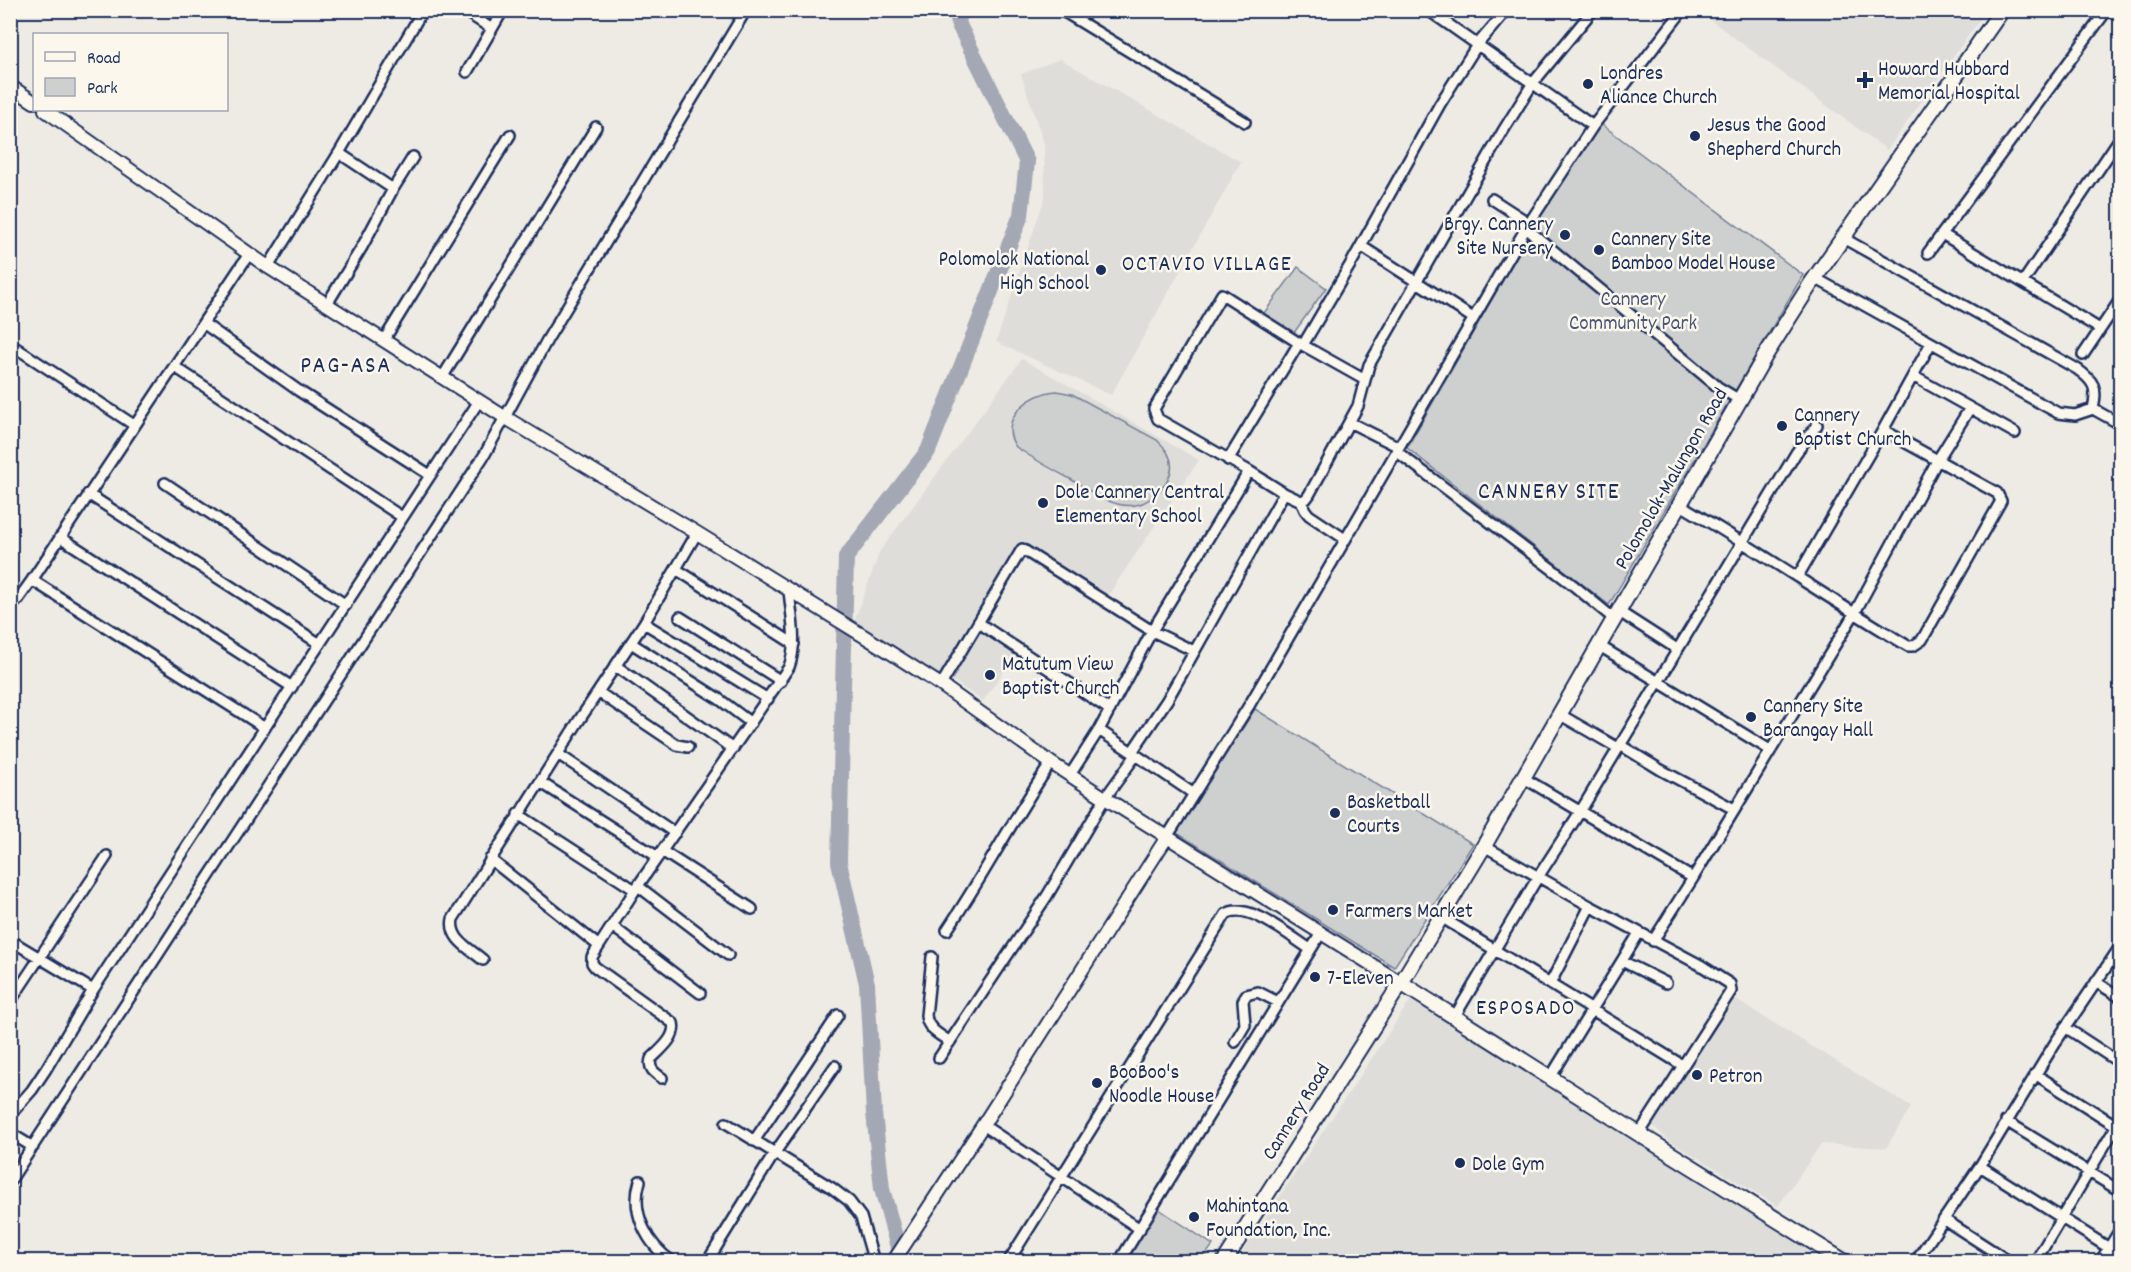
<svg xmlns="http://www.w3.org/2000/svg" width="2131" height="1272" font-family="Dekko,sans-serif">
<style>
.built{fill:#deddda}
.green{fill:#cecfcf;stroke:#747f96;stroke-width:1.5}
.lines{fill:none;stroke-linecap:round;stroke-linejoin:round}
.river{stroke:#a3a8b4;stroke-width:16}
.minor-casing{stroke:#1b2f5e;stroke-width:14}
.tertiary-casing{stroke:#1b2f5e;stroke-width:16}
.secondary-casing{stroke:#1b2f5e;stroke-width:18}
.minor{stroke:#fbf7ec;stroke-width:9}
.tertiary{stroke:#fbf7ec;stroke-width:12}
.secondary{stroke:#fbf7ec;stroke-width:14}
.poi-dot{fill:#1b2f5e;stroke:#fbf7ec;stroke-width:2}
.labels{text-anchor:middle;stroke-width:5;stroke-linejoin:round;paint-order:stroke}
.poi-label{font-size:21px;fill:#1b2f5e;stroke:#fbf7ec;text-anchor:start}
.park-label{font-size:21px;fill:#48577a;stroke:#fbf7ec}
.street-label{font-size:21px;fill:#1b2f5e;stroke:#fbf7ec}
.neighbourhood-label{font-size:22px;letter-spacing:1.5px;fill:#1b2f5e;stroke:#fbf7ec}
.quarter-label{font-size:24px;letter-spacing:1.5px;fill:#1b2f5e;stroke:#fbf7ec}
</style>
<rect width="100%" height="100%" fill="#eeebe4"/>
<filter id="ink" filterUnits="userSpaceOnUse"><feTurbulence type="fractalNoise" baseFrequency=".0167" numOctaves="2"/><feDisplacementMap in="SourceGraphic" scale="12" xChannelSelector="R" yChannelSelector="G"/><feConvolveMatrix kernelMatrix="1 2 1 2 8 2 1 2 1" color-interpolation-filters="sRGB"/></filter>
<g filter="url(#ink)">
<path class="built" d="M1698 11H1986L1887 150Z
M1060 59 1241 162 1111 395 996 342 1045 197 1044 144 1021 74Z
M1022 359 1199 460 1101 606 1022 547 940 678 854 622 880 551Z
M979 627 1017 652 983 701 949 678Z
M1412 998 1826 1261 1236 1262Z
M1733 998 1911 1107 1886 1148 1821 1144 1778 1206 1667 1139 1653 1125Z"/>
<path class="green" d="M1601 124 1803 275 1609 605 1407 448 1533 227Z
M1298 267 1326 288 1291 337 1261 317Z
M1057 391 1072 394 1157 440C1168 450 1176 462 1169 477 1166 484 1161 490 1155 495 1128 520 1097 495 1072 480 1053 470 1034 459 1016 447 996 419 1031 392 1057 391Z
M1255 709 1473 844 1394 967 1175 832Z
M1159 1209 1213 1245 1201 1261H1131L1125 1258Z"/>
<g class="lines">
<path class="river" d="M902 1262 882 1189 874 1113 867 984 839 862 846 557 928 451 1021 215 1027 162 959 25 957 10"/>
<defs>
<path id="minor" d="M463 10 492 29
M1061 10 1245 122
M1428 10 1593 126
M467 72 503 10
M10 102 18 91
M339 153 393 189
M1492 199 1529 223
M1526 228 1718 387 1738 399
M1942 234 2100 329
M1361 246 1473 318
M1928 253 2107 10
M268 267 339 153 423 10
M1815 278 2058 413 2075 415 2093 409C2098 388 2094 381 2077 369L1843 238
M2023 282 2120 138
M327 304 362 247 393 189 413 157
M203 323 299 391 430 475
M384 340 510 135
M10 344 134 425
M1303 345 1353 260 1440 104 1477 45 1507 10
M2083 355 2120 300
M175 367 402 517
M1913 376 2015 433
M442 378 596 127
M2093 409 2120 424
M1349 422 1399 447
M1396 451 1573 585 1613 618
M1228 460 1299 343
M165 483 346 605
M88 494 320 644
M1301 501 1306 499 1309 495 1358 406 1369 365 1503 131 1533 83 1593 10
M1301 501 1284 493 1249 471 1158 419 1154 409 1222 294 1299 343 1365 380
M1301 501 1305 510 1309 515 1345 539
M1679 504C1756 549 1831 600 1908 646H1913L1922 640 2001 501 1997 493 1883 430
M60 537 292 687
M676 569 794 644
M1798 576 1883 430 1931 343
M32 580 265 728
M10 600 17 601 32 580 249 254
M1618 611 1677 649
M680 617 781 681
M644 623 768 699
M979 623 1110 710
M631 643 719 699 751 723
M1598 645 1770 750
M616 666 733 749
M941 685 1022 549 1152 631 1194 651
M598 692 677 745 688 747
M1559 714 1618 748
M1099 730 1194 794
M1620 745 1661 770 1734 809
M1132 752 1167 700 1284 493
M558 754 675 833
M1070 775 1099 730 1152 631 1249 471
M1522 777 1693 878 1854 614 1937 461 1970 408
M540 782 658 857
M518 814 635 890
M1167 837 1250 704 1526 228 1593 126 1683 10
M1484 846 1590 906 1702 966 1730 984 1731 991 1639 1134
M662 851 752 909
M490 859 599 946
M638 886 728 955
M1441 917 1682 1065
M612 926 700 993
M947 930C984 875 1014 817 1051 763
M10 940 93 990
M1653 941 1693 878
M932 957 926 1016C928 1030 939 1034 950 1042
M483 960C469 948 449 939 453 919L578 722 644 623 697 533
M1622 961 1666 983
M2096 982 2120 997
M1550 984 1590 906
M10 1002 107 856
M1455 1016 1538 877 1580 812 1796 453 1817 425
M2065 1027 2120 1063
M1235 1042 1245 1025 1243 1001 1246 995 1258 992 1278 1002
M939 1058 1047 896 1105 798 1136 755
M2035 1074 2120 1128
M662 1078C655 1073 648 1069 651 1059 660 1050 677 1037 673 1023L595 967 592 963V957L635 890 789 667C798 643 791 615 789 590
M1550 1078 1639 933
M10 1115 32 1090 46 1069 93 990 479 401
M2006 1121 2120 1191
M726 1123 832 1188 849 1201 861 1217 874 1262
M983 1125 1140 1229
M10 1133 33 1147
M754 1141 838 1015
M1980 1166 2120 1255
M10 1181 485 454 547 340 746 10
M640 1181C630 1212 647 1245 673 1262
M1945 1220 2010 1262
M707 1262 774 1154 835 1066
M1008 1262 1226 914C1247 900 1291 937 1310 949
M1119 1262 1321 933
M1915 1262 1980 1166 2055 1043 2120 947
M2035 1262 2120 1120
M2100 1262 2120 1230"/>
<path id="tertiary" d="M10 86 34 102
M45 110 268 267 506 418 697 533 888 651 941 685 1051 763 1105 798 1401 983
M893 1262 983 1125 1167 837"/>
<path id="secondary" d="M1401 983 1639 1134 1845 1262
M1224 1262 1401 983 1484 846 1765 356 1810 285 2002 10"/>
</defs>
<use href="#minor" class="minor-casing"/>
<use href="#tertiary" class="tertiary-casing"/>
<use href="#secondary" class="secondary-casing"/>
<use href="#minor" class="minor"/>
<use href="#tertiary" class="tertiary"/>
<use href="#secondary" class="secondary"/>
</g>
</g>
<g class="poi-dot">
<path d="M1862 71h6v6h6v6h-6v6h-6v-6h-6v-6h6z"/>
<circle cx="1588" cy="84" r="6"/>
<circle cx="1695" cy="136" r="6"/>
<circle cx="1565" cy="235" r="6"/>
<circle cx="1599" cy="250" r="6"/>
<circle cx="1101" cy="270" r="6"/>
<circle cx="1782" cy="426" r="6"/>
<circle cx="1043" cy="503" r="6"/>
<circle cx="990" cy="675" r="6"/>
<circle cx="1751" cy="717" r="6"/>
<circle cx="1335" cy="813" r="6"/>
<circle cx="1333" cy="910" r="6"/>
<circle cx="1315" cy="977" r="6"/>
<circle cx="1697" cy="1075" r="6"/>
<circle cx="1097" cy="1083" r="6"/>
<circle cx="1460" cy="1163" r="6"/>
<circle cx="1194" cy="1217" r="6"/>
</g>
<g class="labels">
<g class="poi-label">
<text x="1878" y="75">Howard Hubbard<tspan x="1878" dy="24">Memorial Hospital</tspan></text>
<text x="1600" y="79">Londres<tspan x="1600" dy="24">Aliance Church</tspan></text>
<text x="1707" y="131">Jesus the Good<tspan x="1707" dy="24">Shepherd Church</tspan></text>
<text x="1553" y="230" text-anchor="end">Brgy. Cannery<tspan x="1553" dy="24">Site Nursery</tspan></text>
<text x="1611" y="245">Cannery Site<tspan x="1611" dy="24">Bamboo Model House</tspan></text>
<text x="1089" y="265" text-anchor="end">Polomolok National<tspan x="1089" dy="24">High School</tspan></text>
<text x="1794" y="421">Cannery<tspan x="1794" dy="24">Baptist Church</tspan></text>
<text x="1055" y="498">Dole Cannery Central<tspan x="1055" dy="24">Elementary School</tspan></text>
<text x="1002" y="670">Matutum View<tspan x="1002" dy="24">Baptist Church</tspan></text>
<text x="1763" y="712">Cannery Site<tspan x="1763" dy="24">Barangay Hall</tspan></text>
<text x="1347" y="808">Basketball<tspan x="1347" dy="24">Courts</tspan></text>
<text x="1345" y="917">Farmers Market</text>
<text x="1327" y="984">7-Eleven</text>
<text x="1109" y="1078">BooBoo's<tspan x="1109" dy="24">Noodle House</tspan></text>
<text x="1709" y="1082">Petron</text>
<text x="1472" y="1170">Dole Gym</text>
<text x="1206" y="1212">Mahintana<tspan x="1206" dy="24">Foundation, Inc.</tspan></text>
</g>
<g class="park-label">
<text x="1633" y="305">Cannery<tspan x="1633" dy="24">Community Park</tspan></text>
</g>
<g class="street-label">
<text transform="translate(1670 478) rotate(-60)" y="7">Polomolok-Malungon Road</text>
<text transform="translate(1295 1111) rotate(-58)" y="7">Cannery Road</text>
</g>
<g class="neighbourhood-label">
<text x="1207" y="270">OCTAVIO VILLAGE</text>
<text x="1526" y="1014">ESPOSADO</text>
</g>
<g class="quarter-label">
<text x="346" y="372">PAG-ASA</text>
<text x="1549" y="498">CANNERY SITE</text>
</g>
</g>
<rect width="2131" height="1272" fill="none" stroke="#fbf7ec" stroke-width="36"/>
<rect x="18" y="18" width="2095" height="1236" fill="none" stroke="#1b2f5e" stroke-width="2" filter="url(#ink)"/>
<rect x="33" y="33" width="195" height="78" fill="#fbf7ec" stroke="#a1a7b3" stroke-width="1.5"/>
<rect x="45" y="52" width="30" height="9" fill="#fbf7ec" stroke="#a1a7b3" stroke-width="1.5"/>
<text x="87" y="63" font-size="18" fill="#1b2f5e">Road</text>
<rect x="45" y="78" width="30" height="18" fill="#cecfcf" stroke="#a1a7b3" stroke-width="1.5"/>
<text x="87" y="93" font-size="18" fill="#1b2f5e">Park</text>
</svg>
